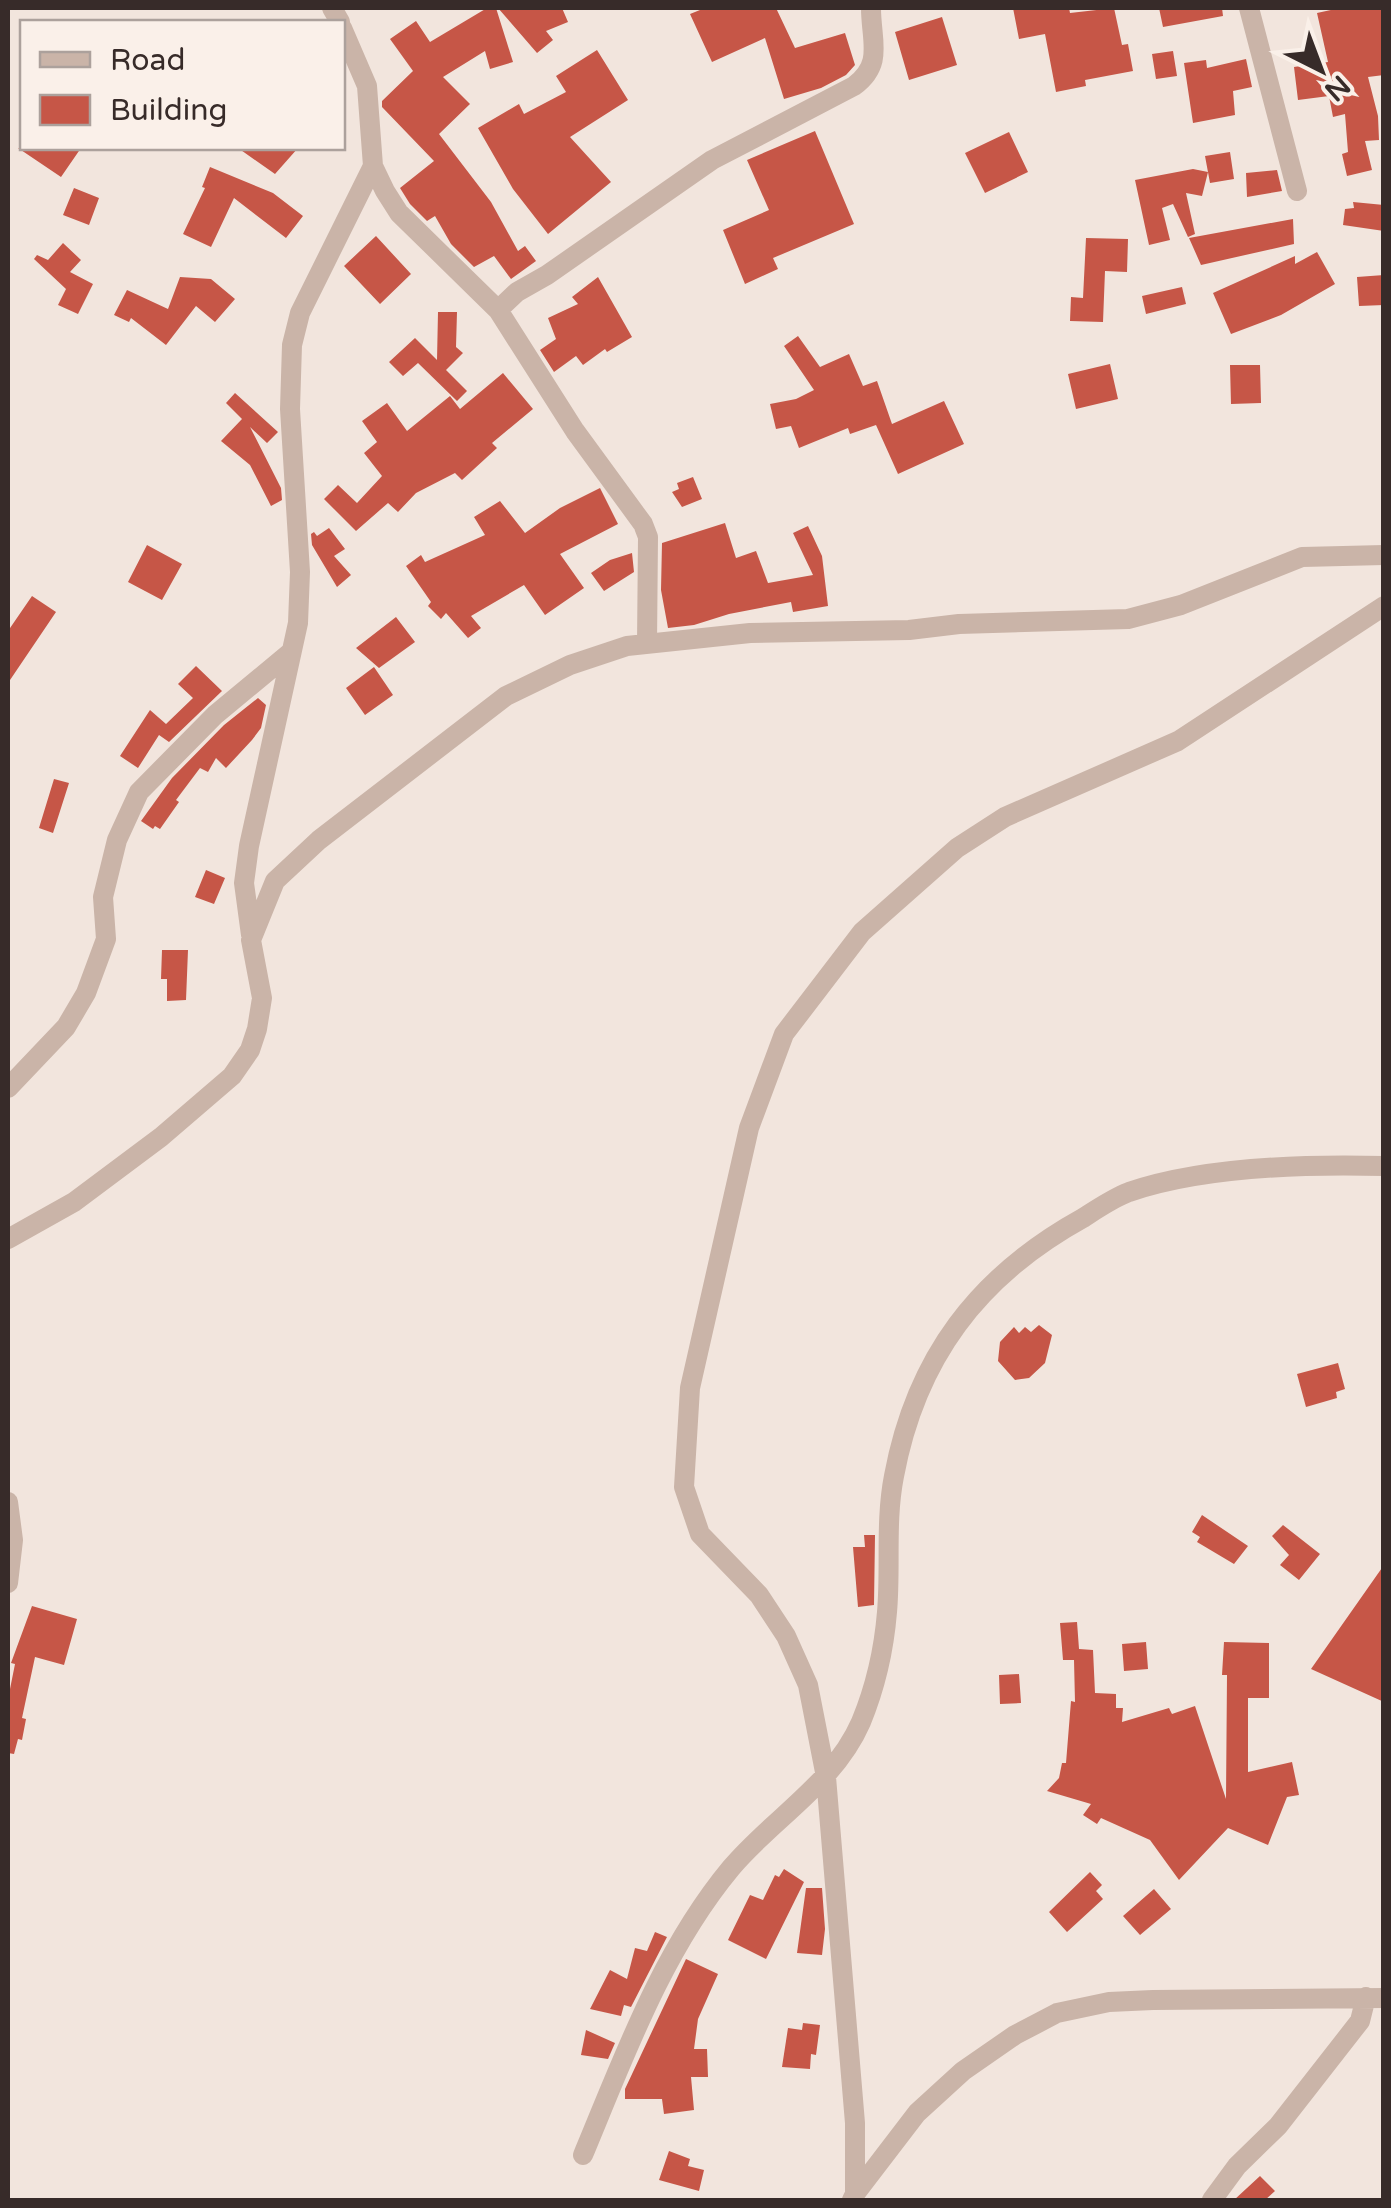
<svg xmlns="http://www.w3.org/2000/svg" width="1391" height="2208" font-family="'Varela Round',sans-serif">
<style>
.building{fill:#c65647}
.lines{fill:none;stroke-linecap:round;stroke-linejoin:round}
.minor{stroke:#cab4a8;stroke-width:20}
</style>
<rect width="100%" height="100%" fill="#f2e5dd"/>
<path class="building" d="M487 8H496L513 62 490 69 485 51 443 77 470 104 439 134 491 202 518 251 525 246 536 261 511 279 494 256 474 267 451 244 435 216 427 221 410 204 400 188 434 161 382 107V101L413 71 390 39 416 21 430 42Z
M498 8H562L568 22 546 31 553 40 537 53Z
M705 8H776L795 48 845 33 855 65 846 75 821 88 784 99 765 38 712 62 690 14Z
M1013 8H1069L1070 13 1114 8 1122 45 1128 44 1133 71 1085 80 1086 86 1056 92 1045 34 1019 39Z
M1159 8H1222L1223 16 1163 27Z
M1340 8H1384V75L1368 77 1378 116 1379 140 1365 141 1372 170 1347 176 1342 154 1348 152 1345 114 1333 117 1329 96 1298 100 1294 67 1328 62 1317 13Z
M942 17 957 65 909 80 895 32Z
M597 50 628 100 570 137 611 182 548 234 513 189 478 128 519 104 524 114 566 92 556 76Z
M1173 51 1177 76 1156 79 1152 54Z
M1246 59 1252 87 1233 91 1235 115 1193 123 1184 63 1206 60 1207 68Z
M815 131 854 224 773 258 778 269 745 284 723 230 769 210 747 160Z
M1009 132 1028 172 985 193 965 153Z
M18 148H81L61 177Z
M238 148H298L275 174Z
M1230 152 1234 179 1210 183 1205 156Z
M210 167 273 193 303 216 286 238 234 198 211 247 183 234 205 188 202 187Z
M1193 169 1208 172 1202 196 1186 193 1195 234 1188 237 1173 204 1162 208 1170 240 1149 245 1135 180Z
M1277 170 1282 191 1247 197 1246 173Z
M74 188 99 198 89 225 63 215Z
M1353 202 1384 205V231L1343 225 1345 209 1354 208Z
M1293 219 1294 244 1201 265 1189 238Z
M376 236 411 274 380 304 344 266Z
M1086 238 1128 239 1127 272 1105 271 1103 322 1070 321 1071 297 1083 298Z
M63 243 81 260 70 272 93 284 78 314 58 305 66 289 34 259 37 255 48 260Z
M1317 252 1335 284 1281 315 1231 334 1213 293 1295 256V264Z
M1384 275V305L1359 306 1357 277Z
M180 277 211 279 235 299 215 322 196 306 166 345 131 318 129 322 114 315 127 290 168 309Z
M598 277 632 337 607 352 605 349 583 365 576 356 554 372 540 350 556 339 548 318 578 304 572 297Z
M1182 287 1186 304 1146 314 1142 296Z
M438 312H457L456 347 463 353 446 370 467 391 457 401 418 363 403 376 389 362 415 338 437 360Z
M798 336 820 367 849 354 863 386 877 381 892 424 944 401 964 444 898 474 876 425 850 434 848 428 799 448 791 426 776 429 770 404 796 399 814 390 784 346Z
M1110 364 1118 399 1076 409 1068 374Z
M1230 365H1260L1261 403 1231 404Z
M503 373 533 409 492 443 497 448 462 480 455 473 416 493 398 512 388 503 356 531 324 499 338 485 357 503 382 476 364 453 377 442 362 421 387 403 407 431 450 396 460 409Z
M235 393 278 432 267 443 250 427 281 488 282 500 271 506 250 465 221 441 242 419 226 403Z
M693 477 702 499 682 507 672 492 679 489 677 483Z
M600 488 618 524 560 554 584 588 545 615 524 585 471 616 481 628 468 638 446 613 441 619 428 606 431 602 406 566 421 555 425 562 485 535 474 517 500 501 525 533 560 508Z
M725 523 736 558 756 551 768 583 813 575 793 533 808 526 822 556 828 606 793 612 791 602 729 614 694 625 668 628 661 590 662 543Z
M329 528 345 549 334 556 351 575 337 587 312 545 311 534 314 532 317 536Z
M147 545 182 564 162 600 128 582Z
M632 553 634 572 604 591 591 573 610 560Z
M32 596 56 612 8 683V631Z
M396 617 415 642 379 668 356 648Z
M196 666 222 691 169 742 159 735 138 768 120 756 150 710 166 724 193 698 178 684Z
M374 667 393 695 365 715 346 688Z
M258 698 266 705 261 728 252 740 226 768 216 758 208 772 200 768 176 800 179 802 160 829 155 826 153 829 141 821 172 778 224 725Z
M54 779 69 783 53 833 39 828Z
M206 870 225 878 214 904 195 897Z
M162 950H188L186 1000 167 1001V979H161Z
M1039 1325 1052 1335 1045 1363 1029 1378 1015 1380 998 1361 1000 1342 1014 1327 1019 1333 1025 1327 1031 1332Z
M1338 1363 1345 1389 1336 1392 1337 1398 1306 1407 1297 1374Z
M1202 1515 1248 1546 1234 1564 1197 1542 1200 1537 1192 1532Z
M1283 1525 1320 1554 1299 1580 1280 1565 1289 1555 1272 1536Z
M864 1535H875L874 1605 858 1607 853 1547H865Z
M1384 1565V1702L1311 1669Z
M32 1606 77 1619 64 1665 35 1657 22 1718 26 1719 22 1740 18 1739 14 1754 8 1753V1699L15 1664 11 1663Z
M1077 1622 1079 1649 1093 1650 1095 1693 1116 1694V1708H1123L1122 1722 1169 1708 1172 1714 1195 1706 1226 1799 1227 1675H1222L1224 1642 1269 1643V1698H1248V1772L1292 1762 1299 1795 1287 1797 1268 1845 1228 1828 1179 1880 1150 1840 1101 1818 1097 1824 1083 1815 1091 1804 1047 1791 1059 1778 1062 1763H1066L1071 1701 1075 1702 1074 1660H1063L1060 1623Z
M1146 1642 1148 1669 1124 1671 1122 1644Z
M1019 1674 1021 1703 1000 1704 999 1675Z
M784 1869 804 1882 766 1959 728 1940 750 1895 763 1900 775 1875 779 1877Z
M1090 1872 1102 1885 1096 1891 1103 1899 1067 1932 1049 1912Z
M806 1888H822L825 1929 822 1955 797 1953Z
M1154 1889 1171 1909 1140 1935 1123 1916Z
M655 1932 667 1937 631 2007 624 2005 621 2016 590 2009 610 1970 627 1979 635 1948 647 1951Z
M686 1959 718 1974 698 2019 694 2049H707L708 2077H691L694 2110 664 2114 662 2099H625V2089Z
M803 2023 820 2025 816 2055 811 2054 810 2069 782 2067 788 2028 802 2030Z
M586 2030 615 2043 608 2059 581 2055Z
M669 2151 690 2159 688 2166 704 2170 699 2191 659 2180Z
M1260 2176 1275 2191 1265 2200H1234Z"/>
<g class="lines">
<path class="minor" d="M332 8 340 22
M1249 8 1297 191
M342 28 367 86 373 166 385 191 399 213 498 310 517 292 547 275 712 160 854 86C884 64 871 41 871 8
M498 310 575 431 643 524 648 537 647 644
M251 935 244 883 249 846 298 623 300 572 290 409 292 345 300 313 373 166
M8 1088 66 1027 86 993 106 939 103 897 117 840 139 792 215 715 291 652
M8 1239 74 1202 161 1137 232 1076 250 1050 257 1029 262 998 251 940 275 881 319 840 506 696 570 665 627 646 750 633 909 630 959 624 1128 619 1181 605 1302 557 1384 555
M8 1502 13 1540 8 1583
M583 2155C624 2057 662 1951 731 1868 773 1818 834 1784 861 1722 875 1688 884 1649 887 1612 891 1567 885 1522 894 1476 916 1358 978 1276 1083 1218 1097 1209 1113 1198 1129 1192 1202 1167 1306 1164 1384 1166
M855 2194 917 2113 963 2071 1015 2035 1057 2013 1109 2002 1153 2000 1384 1998
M852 2200 855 2194V2123L826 1777 808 1685 786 1636 759 1595 700 1534 684 1487 690 1388 749 1128 784 1034 862 932 957 848 1005 817 1178 741 1384 606
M1212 2200 1237 2166 1278 2126 1360 2021 1366 1997"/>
</g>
<rect width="1391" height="2208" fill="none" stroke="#372b29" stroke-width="20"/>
<rect x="20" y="20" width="325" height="130" fill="#faf0e9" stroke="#aca19c" stroke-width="2.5"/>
<rect x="40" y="52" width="50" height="15" fill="#cab4a8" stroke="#aca19c" stroke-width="2.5"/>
<text x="110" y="70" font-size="30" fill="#372b29">Road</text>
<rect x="40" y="95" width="50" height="30" fill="#c65647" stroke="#aca19c" stroke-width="2.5"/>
<text x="110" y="120" font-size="30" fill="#372b29">Building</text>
<g transform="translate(1321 70) rotate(138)" stroke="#faf0e9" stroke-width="8" paint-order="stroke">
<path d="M0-8L18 38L0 25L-18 38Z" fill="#372b29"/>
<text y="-15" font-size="28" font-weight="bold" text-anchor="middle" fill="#372b29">N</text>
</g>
</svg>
